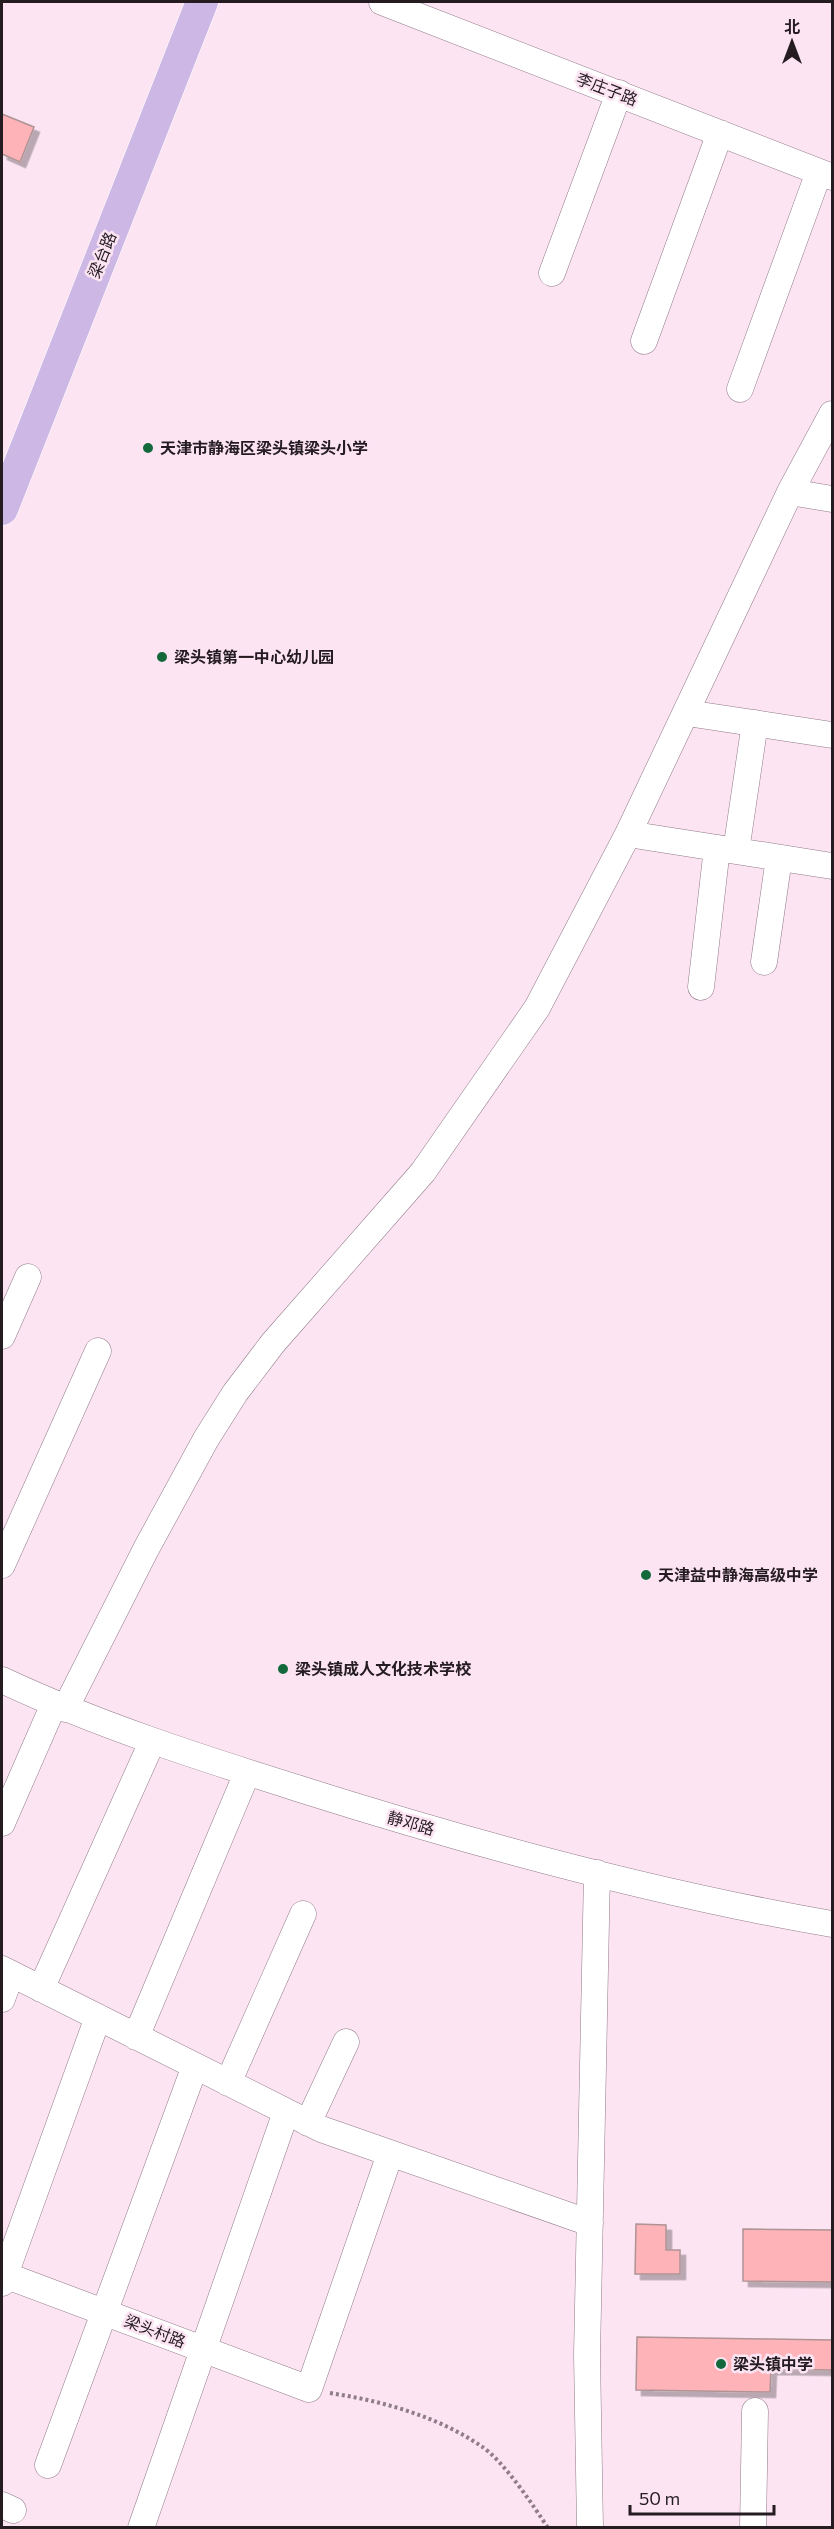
<svg xmlns="http://www.w3.org/2000/svg" width="834" height="2529" font-family="Commissioner,'Noto Sans SC',sans-serif">
<style>
.building{fill:#feb3b8;stroke:#af9495;stroke-width:1.5;filter:url(#shadow)}
.lines{fill:none;stroke-linecap:round;stroke-linejoin:round}
.minor-casing{stroke:#907a88;stroke-width:27}
.major-casing{stroke:#fff;stroke-width:33}
.path{stroke:#8f7e89;stroke-width:4;stroke-dasharray:3 3;stroke-linecap:butt}
.minor{stroke:#fff;stroke-width:26}
.major{stroke:#cdb8e5;stroke-width:32}
.poi-dot{fill:#13693b;stroke:#fce4f3;stroke-width:2}
.labels{text-anchor:middle;stroke-width:5;stroke-linejoin:round;paint-order:stroke}
.street-label{font-size:16px;fill:#251c22;stroke:#fce4f3}
.poi-label{font-size:16px;font-weight:bold;fill:#251c22;stroke:#fce4f3;text-anchor:start}
</style>
<defs>
<filter id="shadow"><feDropShadow dx="5.5" dy="5.5" stdDeviation="0" flood-color="#0004"/></filter>
</defs>
<rect width="100%" height="100%" fill="#fce4f3"/>
<path class="building" d="M2 114 34 127 20 162 2 154Z
M636 2224 666 2225V2250H680V2274H635Z
M743 2229 832 2230V2282L743 2281Z
M637 2337 832 2340V2370L771 2369 770 2392 636 2390Z"/>
<g class="lines">
<defs>
<path id="minor" d="M382 2 832 177
M552 273 619 93
M644 341 720 133
M740 389 819 172
M790 492 832 499
M687 713 832 735
M628 834 832 866
M736 851 755 723
M764 962 779 858
M701 987 717 848
M2 1336 28 1277
M2 1565 98 1351
M2 1680C98 1725 198 1757 300 1789 474 1844 652 1893 832 1924
M65 1709 146 1549 206 1439 235 1393 273 1343 423 1172 537 1008 628 834 790 492 832 414
M2 1823 54 1704
M2 1969 321 2129 590 2223
M41 1989 152 1742
M2 1999 11 1974
M136 2037 247 1773
M228 2083 303 1914
M308 2123 346 2042
M2 2274 309 2389 390 2154
M2 2283 98 2017
M48 2465 195 2066
M2 2505 13 2510
M141 2528 286 2112
M590 2528 587 2355 597 1873
M753 2528 755 2411"/>
<path id="major" d="M2 509 202 2"/>
</defs>
<use href="#minor" class="minor-casing"/>
<use href="#major" class="major-casing"/>
<path class="path" d="M330 2393C382 2401 437 2416 481 2446 503 2460 533 2505 548 2528"/>
<use href="#minor" class="minor"/>
<use href="#major" class="major"/>
</g>
<g class="poi-dot">
<circle cx="148" cy="448" r="6"/>
<circle cx="162" cy="657" r="6"/>
<circle cx="646" cy="1575" r="6"/>
<circle cx="283" cy="1669" r="6"/>
<circle cx="721" cy="2364" r="6"/>
</g>
<g class="labels">
<g class="street-label">
<text transform="translate(607 89) rotate(21)" y="6">李庄子路</text>
<text transform="translate(102 255) rotate(-68)" y="6">梁台路</text>
<text transform="translate(411 1823) rotate(16)" y="6">静邓路</text>
<text transform="translate(155 2331) rotate(21)" y="6">梁头村路</text>
</g>
<g class="poi-label">
<text x="160" y="454">天津市静海区梁头镇梁头小学</text>
<text x="174" y="663">梁头镇第一中心幼儿园</text>
<text x="658" y="1581">天津益中静海高级中学</text>
<text x="295" y="1675">梁头镇成人文化技术学校</text>
<text x="733" y="2370">梁头镇中学</text>
</g>
</g>
<rect width="834" height="2529" fill="none" stroke="#251c22" stroke-width="6"/>
<g transform="translate(792 42)" stroke="#fce4f3" stroke-width="4.5" paint-order="stroke">
<path d="M0-4.5L10 22L0 15L-10 22Z" fill="#251c22"/>
<text y="-9" font-size="16" font-weight="bold" text-anchor="middle" fill="#251c22">北</text>
</g>
<path d="M630 2505v9h144v-9" fill="none" stroke="#251c22" stroke-width="3"/>
<text x="639" y="2505" font-size="18" fill="#251c22" stroke="#fce4f3" stroke-width="4.5" paint-order="stroke">50 m</text>
</svg>
